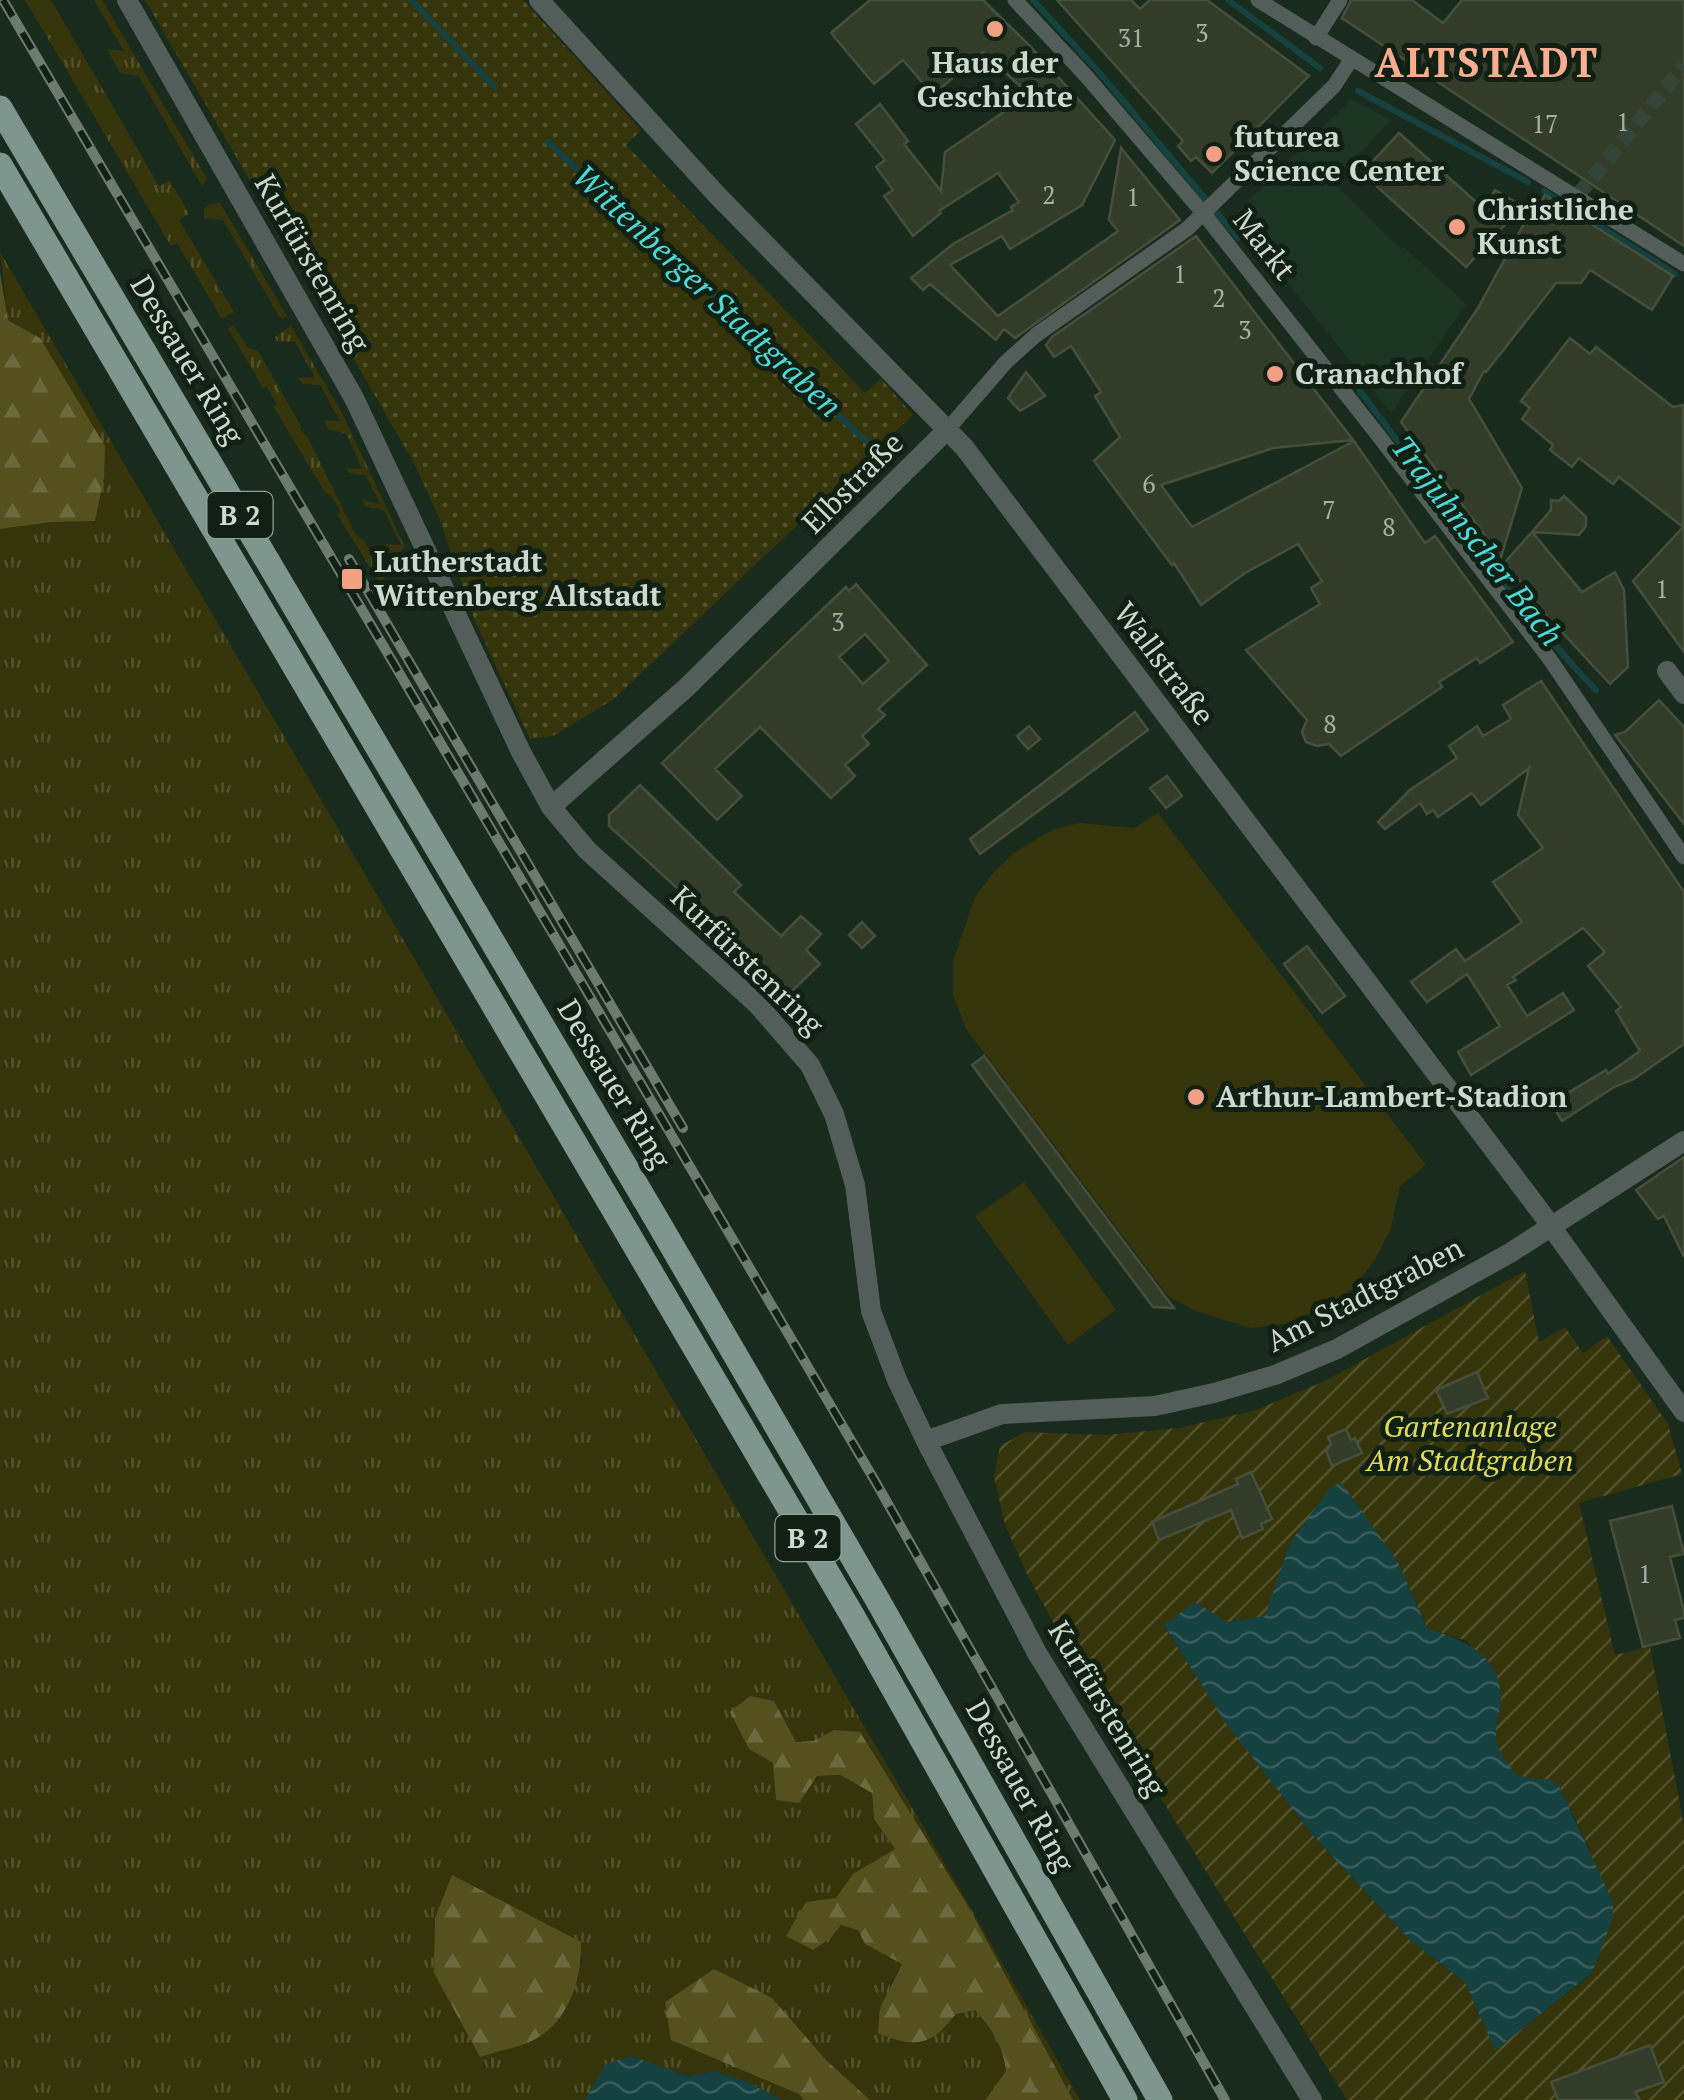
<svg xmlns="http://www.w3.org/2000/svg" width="1684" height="2100" font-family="'PT Serif',serif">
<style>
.built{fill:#1c3422}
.grass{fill:url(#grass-tufts);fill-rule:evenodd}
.forest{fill:url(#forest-firs)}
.park{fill:url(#park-dots)}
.garden{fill:url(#garden-furrows);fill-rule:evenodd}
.pitch{fill:#36340a}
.water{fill:url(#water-waves)}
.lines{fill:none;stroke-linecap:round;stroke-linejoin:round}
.stream{stroke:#164141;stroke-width:6}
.building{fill:#333c29;stroke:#454f3b;stroke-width:2.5;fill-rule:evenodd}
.pedestrian-tunnel{stroke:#344538;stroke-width:15;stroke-dasharray:15 8;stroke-linecap:butt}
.pedestrian{stroke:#535e5a;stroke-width:15}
.minor{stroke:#535e5a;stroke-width:20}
.primary{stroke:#7e968e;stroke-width:25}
.rail-casing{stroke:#6c7b6f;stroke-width:10}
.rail{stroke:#102114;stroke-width:6;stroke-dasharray:19;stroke-linecap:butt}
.poi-dot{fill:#f39f83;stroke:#102114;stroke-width:4}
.labels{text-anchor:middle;stroke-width:10;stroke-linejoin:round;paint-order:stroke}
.number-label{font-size:25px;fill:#a6b1a5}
.shield{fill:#102114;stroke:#94a196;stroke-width:2.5}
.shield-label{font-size:28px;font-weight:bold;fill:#cdd8ce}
.poi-label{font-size:30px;font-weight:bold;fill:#cdd8ce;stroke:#102114;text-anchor:start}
.street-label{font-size:30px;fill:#cdd8ce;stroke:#102114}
.park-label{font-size:30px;font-style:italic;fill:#e0d95b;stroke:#102114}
.water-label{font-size:32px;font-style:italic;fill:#4ed9d9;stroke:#102114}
.district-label{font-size:40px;font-weight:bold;letter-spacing:2.5px;fill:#fbad92;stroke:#102114}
</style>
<defs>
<pattern id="grass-tufts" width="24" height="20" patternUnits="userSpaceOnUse" patternTransform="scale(2.5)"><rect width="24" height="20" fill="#36340a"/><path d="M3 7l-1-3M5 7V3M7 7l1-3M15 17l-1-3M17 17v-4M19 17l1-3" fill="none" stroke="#52512c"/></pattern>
<pattern id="forest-firs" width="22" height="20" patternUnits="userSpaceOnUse" patternTransform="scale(2.5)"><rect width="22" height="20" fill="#54511f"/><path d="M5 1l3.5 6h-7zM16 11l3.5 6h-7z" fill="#6b693e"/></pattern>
<pattern id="park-dots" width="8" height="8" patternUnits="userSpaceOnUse" patternTransform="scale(2.5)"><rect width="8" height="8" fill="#36340a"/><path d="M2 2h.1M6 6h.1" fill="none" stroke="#52512c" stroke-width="1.8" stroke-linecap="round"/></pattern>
<pattern id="garden-furrows" width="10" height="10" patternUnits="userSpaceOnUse" patternTransform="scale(2.5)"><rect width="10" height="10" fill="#36340a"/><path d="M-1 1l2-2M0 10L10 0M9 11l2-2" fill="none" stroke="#52512c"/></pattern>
<pattern id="water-waves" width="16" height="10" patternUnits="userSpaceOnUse" patternTransform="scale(2.5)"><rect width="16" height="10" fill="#164141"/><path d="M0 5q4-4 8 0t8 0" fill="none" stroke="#375c5b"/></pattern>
</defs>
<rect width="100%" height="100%" fill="#192b1d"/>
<path class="built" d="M1351 99 1391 120 1333 182 1401 249 1404 247 1466 304 1391 413 1234 215Z"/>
<path class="grass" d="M25 0H51L159 186 170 181 189 213 179 220 234 312 222 319 177 243 171 246Z
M94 0H102L207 179 202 186 139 76 120 73 107 49 124 51Z
M220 203 287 316 282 319 279 316 223 220 204 218V209L209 204Z
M0 252 969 1905 1080 2100H1073L968 1906 927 1842 834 1730 813 1741 796 1742 774 1701 749 1749 774 1762 817 1776 840 1775 872 1793 874 1819 895 1849C846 1878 838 1880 831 1938L841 1925 858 1930 865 1944 902 1964 891 1983 878 2032C914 2049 931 2046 956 2014L975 2010C992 2029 1003 2045 1006 2071L985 2100H870L826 2060 772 1998 672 2040 799 2094 804 2100H783L745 2081 716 2071 690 2076 631 2056 585 2100H0V529L52 522 95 521 40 338 8 320ZM453 1876 580 1942 582 1964Z
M233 325 248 348 258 351 302 428 300 429 308 438 357 537 364 540 385 580 380 584 337 514 340 511 330 494H326L273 406 277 404 267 387 263 388 228 328Z
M291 326 341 411 405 547 398 554H390L385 544 401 545 384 510 365 506 362 500 380 504 366 476 349 473 346 468 362 469 347 434 328 429 324 420 340 421 320 385 303 384 298 378 315 377 295 342 277 341 275 337Z"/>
<path class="forest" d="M0 272 8 320 40 338 105 446 104 478 95 521 52 522 0 529Z
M750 1696 774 1701 796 1742 813 1741 834 1730 860 1732 968 1906 1073 2100H985L1006 2071C1003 2045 992 2029 975 2010L956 2014C931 2046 915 2049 878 2033L880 2008 902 1964 865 1944 858 1930 841 1925 831 1938 813 1950 786 1936 806 1902 836 1898 853 1874 895 1849 874 1819 872 1793 840 1775 817 1776 799 1803 776 1800 773 1763 749 1749 730 1712Z
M452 1875 581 1942C582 1982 567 2027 527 2043 512 2049 495 2052 480 2057L434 1973 435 1918Z
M714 1969 772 1998 826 2060 870 2100H804L799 2094 671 2040 665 2002Z"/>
<path class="park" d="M145 0H523L641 130 626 145 865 393 881 379 913 415 614 699 553 736 530 739 474 619 438 515 414 463Z"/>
<path class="garden" d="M1525 1271 1539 1342 1565 1327 1583 1353 1607 1336 1668 1424 1682 1474 1579 1503 1615 1655 1650 1647 1684 1826V2100H1347L1058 1631 1030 1580 1005 1525 994 1477 1000 1446 1025 1432 1106 1435 1179 1428 1256 1410 1325 1381ZM1398 1562 1427 1628 1467 1641 1501 1697C1494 1736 1490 1746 1518 1776L1550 1780 1559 1786 1589 1848 1592 1974 1496 2049 1465 1982 1411 1941 1311 1833 1226 1722 1164 1626 1227 1622 1265 1616 1277 1587Z"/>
<path class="pitch" d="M1158 813 1426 1165 1400 1186 1391 1228 1376 1258 1353 1289 1322 1308 1285 1324 1251 1328 1195 1311 1168 1296 966 1029 953 994V961L975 897 994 872 1015 852 1052 830 1080 823 1134 828Z
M1024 1182 1116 1310 1068 1345 975 1216Z"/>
<path class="water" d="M1341 1482 1398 1562 1427 1628C1462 1640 1500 1653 1501 1698 1502 1705 1498 1714 1497 1721 1492 1745 1503 1760 1518 1776L1550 1780 1559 1786 1613 1902V1918L1592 1973 1495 2050 1465 1982 1411 1941 1311 1833 1225 1722 1164 1625 1195 1602 1227 1622 1265 1616 1290 1543 1330 1488Z
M631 2056 689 2076 715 2071 745 2081 783 2100H585L606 2064Z"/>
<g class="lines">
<path class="stream" d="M411 0 495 87
M1033 0 1099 72 1238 238
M1228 0 1320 68
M1358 91 1528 182
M548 142 866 441
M1544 191 1675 274
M1360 391C1437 492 1508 598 1596 690"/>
</g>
<path class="building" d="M870 0H983L1031 47 1115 140 1082 205 1010 249 1002 236 950 265 998 316 1118 231 1109 220 1121 148 1180 220 1015 338 1004 329 996 340 930 284 923 290 911 278 953 244 1013 210 1011 207 1019 202 998 173 939 211 941 213 913 236 884 196 893 190 876 167 885 160 856 124 880 104 908 141 904 144 941 191 945 152 1014 105 1011 98 1021 87 983 52 933 95 903 60 874 84 831 33Z
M1057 0H1131L1140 9 1150 0H1207L1309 76 1212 173 1196 157 1191 161 1178 146 1183 141Z
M1351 0H1412L1443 23 1462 0H1684V246L1342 18Z
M1399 133 1484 209 1495 190 1522 206 1466 267 1362 173Z
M1545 195 1673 276 1652 310 1590 270 1581 283H1556L1486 372 1484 371 1469 399 1522 488 1501 557 1401 422 1478 308 1531 211 1534 212Z
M1196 236 1353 440 1273 448 1161 485 1192 527 1354 441 1425 543 1435 536 1513 642 1480 663 1477 658 1439 682 1442 687 1341 756 1329 744 1317 746 1306 742 1302 732 1307 720 1246 650 1320 604 1311 588 1322 581 1298 544 1245 573 1201 605 1174 563 1172 565 1094 461 1120 437 1095 396 1101 392 1071 346 1054 357 1046 345 1052 337Z
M1570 338 1590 354 1596 347 1673 407 1683 405 1684 652 1633 581 1683 527 1619 477 1613 484 1579 458 1572 467 1550 450 1553 445 1522 419 1530 408 1521 401Z
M1026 372 1045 396 1020 411 1008 398Z
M1564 496 1586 517V526L1579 535 1532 532 1551 510V500L1559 501Z
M1532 532 1582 592 1615 572 1624 590 1628 667 1610 684 1547 616 1505 562Z
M856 584 927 665 878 709 885 715 862 736 869 744 845 765 855 776 831 798 760 727 715 769 742 796 717 820 662 763 846 587 849 591ZM865 634 889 661 863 684 839 657Z
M1541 681 1684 892V1044L1634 1079 1614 1087 1562 1121 1551 1103 1606 1070 1608 1074 1640 1051 1616 1011 1621 1007 1588 966 1605 952 1583 928 1513 977 1516 980 1507 985 1527 1016 1563 993 1574 1010 1471 1075 1458 1052 1500 1026 1467 974 1427 1002 1411 982 1456 949 1465 961 1522 922 1493 882 1543 848 1518 815 1529 768 1481 805 1472 793 1438 817 1433 810 1427 814 1420 803 1385 829 1378 822 1410 790 1457 758 1449 746 1477 726 1483 736 1511 719 1503 705Z
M1659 700 1684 727V824L1615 735 1625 732Z
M1135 712 1148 730 980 854 970 839Z
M1029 726 1040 739 1028 749 1017 736Z
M1167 776 1182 796 1166 808 1150 788Z
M640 785 741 885 734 892 781 936 801 916 821 934 806 950 820 964 791 992 609 826V815Z
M862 922 875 936 862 948 849 935Z
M1307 946 1345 996 1322 1013 1284 964Z
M984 1056 1174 1308 1153 1307 972 1065Z
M1684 1157V1257L1664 1216 1658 1219 1636 1190Z
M1477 1372 1488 1398 1447 1414 1436 1390Z
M1346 1429 1351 1440 1355 1438 1362 1453 1332 1466 1326 1451 1331 1444 1328 1437Z
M1251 1472 1272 1519 1261 1524 1263 1529 1242 1538 1231 1510 1159 1540 1152 1522 1238 1484 1236 1479Z
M1672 1506 1684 1554 1670 1557 1684 1611V1618L1675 1620 1680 1638 1643 1647 1610 1521Z
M1650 2045 1664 2082 1635 2092 1640 2100H1558L1551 2082Z"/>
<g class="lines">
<path class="pedestrian-tunnel" d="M1578 195 1684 66"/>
<path class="pedestrian" d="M1015 0 1087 77 1204 214 1378 435 1549 658 1684 857
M1258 0 1684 264
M1316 38 1340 0
M947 430 1006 362 1036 335 1187 229 1334 86 1351 60"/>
<path class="minor" d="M127 0 354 398 521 752 551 807 587 850 757 1004 810 1065 834 1114 855 1185 871 1311 897 1380 926 1441 1037 1653 1312 2100
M539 0 717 195 964 447 1540 1211 1684 1412
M1667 671 1684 694
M551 807 687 687 947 430
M926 1441 1002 1414 1155 1406 1214 1393 1275 1375 1337 1349 1510 1253 1684 1141"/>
<path class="primary" d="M0 108 658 1222 877 1599 1160 2100
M0 165 852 1615 1125 2100"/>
<defs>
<path id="rail" d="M3 0 875 1481 1225 2100
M349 559 683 1128"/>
</defs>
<use href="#rail" class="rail-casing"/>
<use href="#rail" class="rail"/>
</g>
<g class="poi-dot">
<circle cx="995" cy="29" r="10"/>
<circle cx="1214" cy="154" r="10"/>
<circle cx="1457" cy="227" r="10"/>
<circle cx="1275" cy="374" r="10"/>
<rect x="340" y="567" width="24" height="24" rx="5"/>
<circle cx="1196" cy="1097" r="10"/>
</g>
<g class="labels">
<g class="number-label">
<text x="1202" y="42">3</text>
<text x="1131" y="47">31</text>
<text x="1623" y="131">1</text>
<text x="1545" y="133">17</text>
<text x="1049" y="204">2</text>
<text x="1133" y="206">1</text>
<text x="1180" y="283">1</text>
<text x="1219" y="307">2</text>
<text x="1245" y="339">3</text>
<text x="1149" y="493">6</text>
<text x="1329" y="519">7</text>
<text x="1389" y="536">8</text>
<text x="1662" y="598">1</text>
<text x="838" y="631">3</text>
<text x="1330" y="733">8</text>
<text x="1645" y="1583">1</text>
</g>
<g class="shield">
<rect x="207.5" y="492" width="65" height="46" rx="8"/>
<rect x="775.5" y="1515" width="65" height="46" rx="8"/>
</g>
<g class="shield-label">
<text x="240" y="525">B 2</text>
<text x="808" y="1548">B 2</text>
</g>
<g class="poi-label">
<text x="995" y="73" text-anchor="middle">Haus der<tspan x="995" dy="34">Geschichte</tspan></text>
<text x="1234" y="147">futurea<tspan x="1234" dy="34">Science Center</tspan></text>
<text x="1477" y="220">Christliche<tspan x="1477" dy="34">Kunst</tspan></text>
<text x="1295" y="384">Cranachhof</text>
<text x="374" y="572">Lutherstadt<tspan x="374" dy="34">Wittenberg Altstadt</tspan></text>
<text x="1216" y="1107">Arthur-Lambert-Stadion</text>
</g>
<g class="street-label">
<text transform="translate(1264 245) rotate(52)" y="10">Markt</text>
<text transform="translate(312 263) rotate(60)" y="10">Kurfürstenring</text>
<text transform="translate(187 360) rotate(59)" y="10">Dessauer Ring</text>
<text transform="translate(853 483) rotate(-45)" y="10">Elbstraße</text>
<text transform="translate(1164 664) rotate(53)" y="10">Wallstraße</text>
<text transform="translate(747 961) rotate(44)" y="10">Kurfürstenring</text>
<text transform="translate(614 1084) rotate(59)" y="10">Dessauer Ring</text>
<text transform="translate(1365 1295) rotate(-27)" y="10">Am Stadtgraben</text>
<text transform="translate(1107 1709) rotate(59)" y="10">Kurfürstenring</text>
<text transform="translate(1020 1786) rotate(61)" y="10">Dessauer Ring</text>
</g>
<g class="park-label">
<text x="1470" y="1437">Gartenanlage<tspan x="1470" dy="34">Am Stadtgraben</tspan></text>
</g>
<g class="water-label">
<text transform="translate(707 291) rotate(43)" y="11">Wittenberger Stadtgraben</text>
<text transform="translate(1477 541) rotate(52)" y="11">Trajuhnscher Bach</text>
</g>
<g class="district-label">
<text x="1487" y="77">ALTSTADT</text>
</g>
</g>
</svg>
